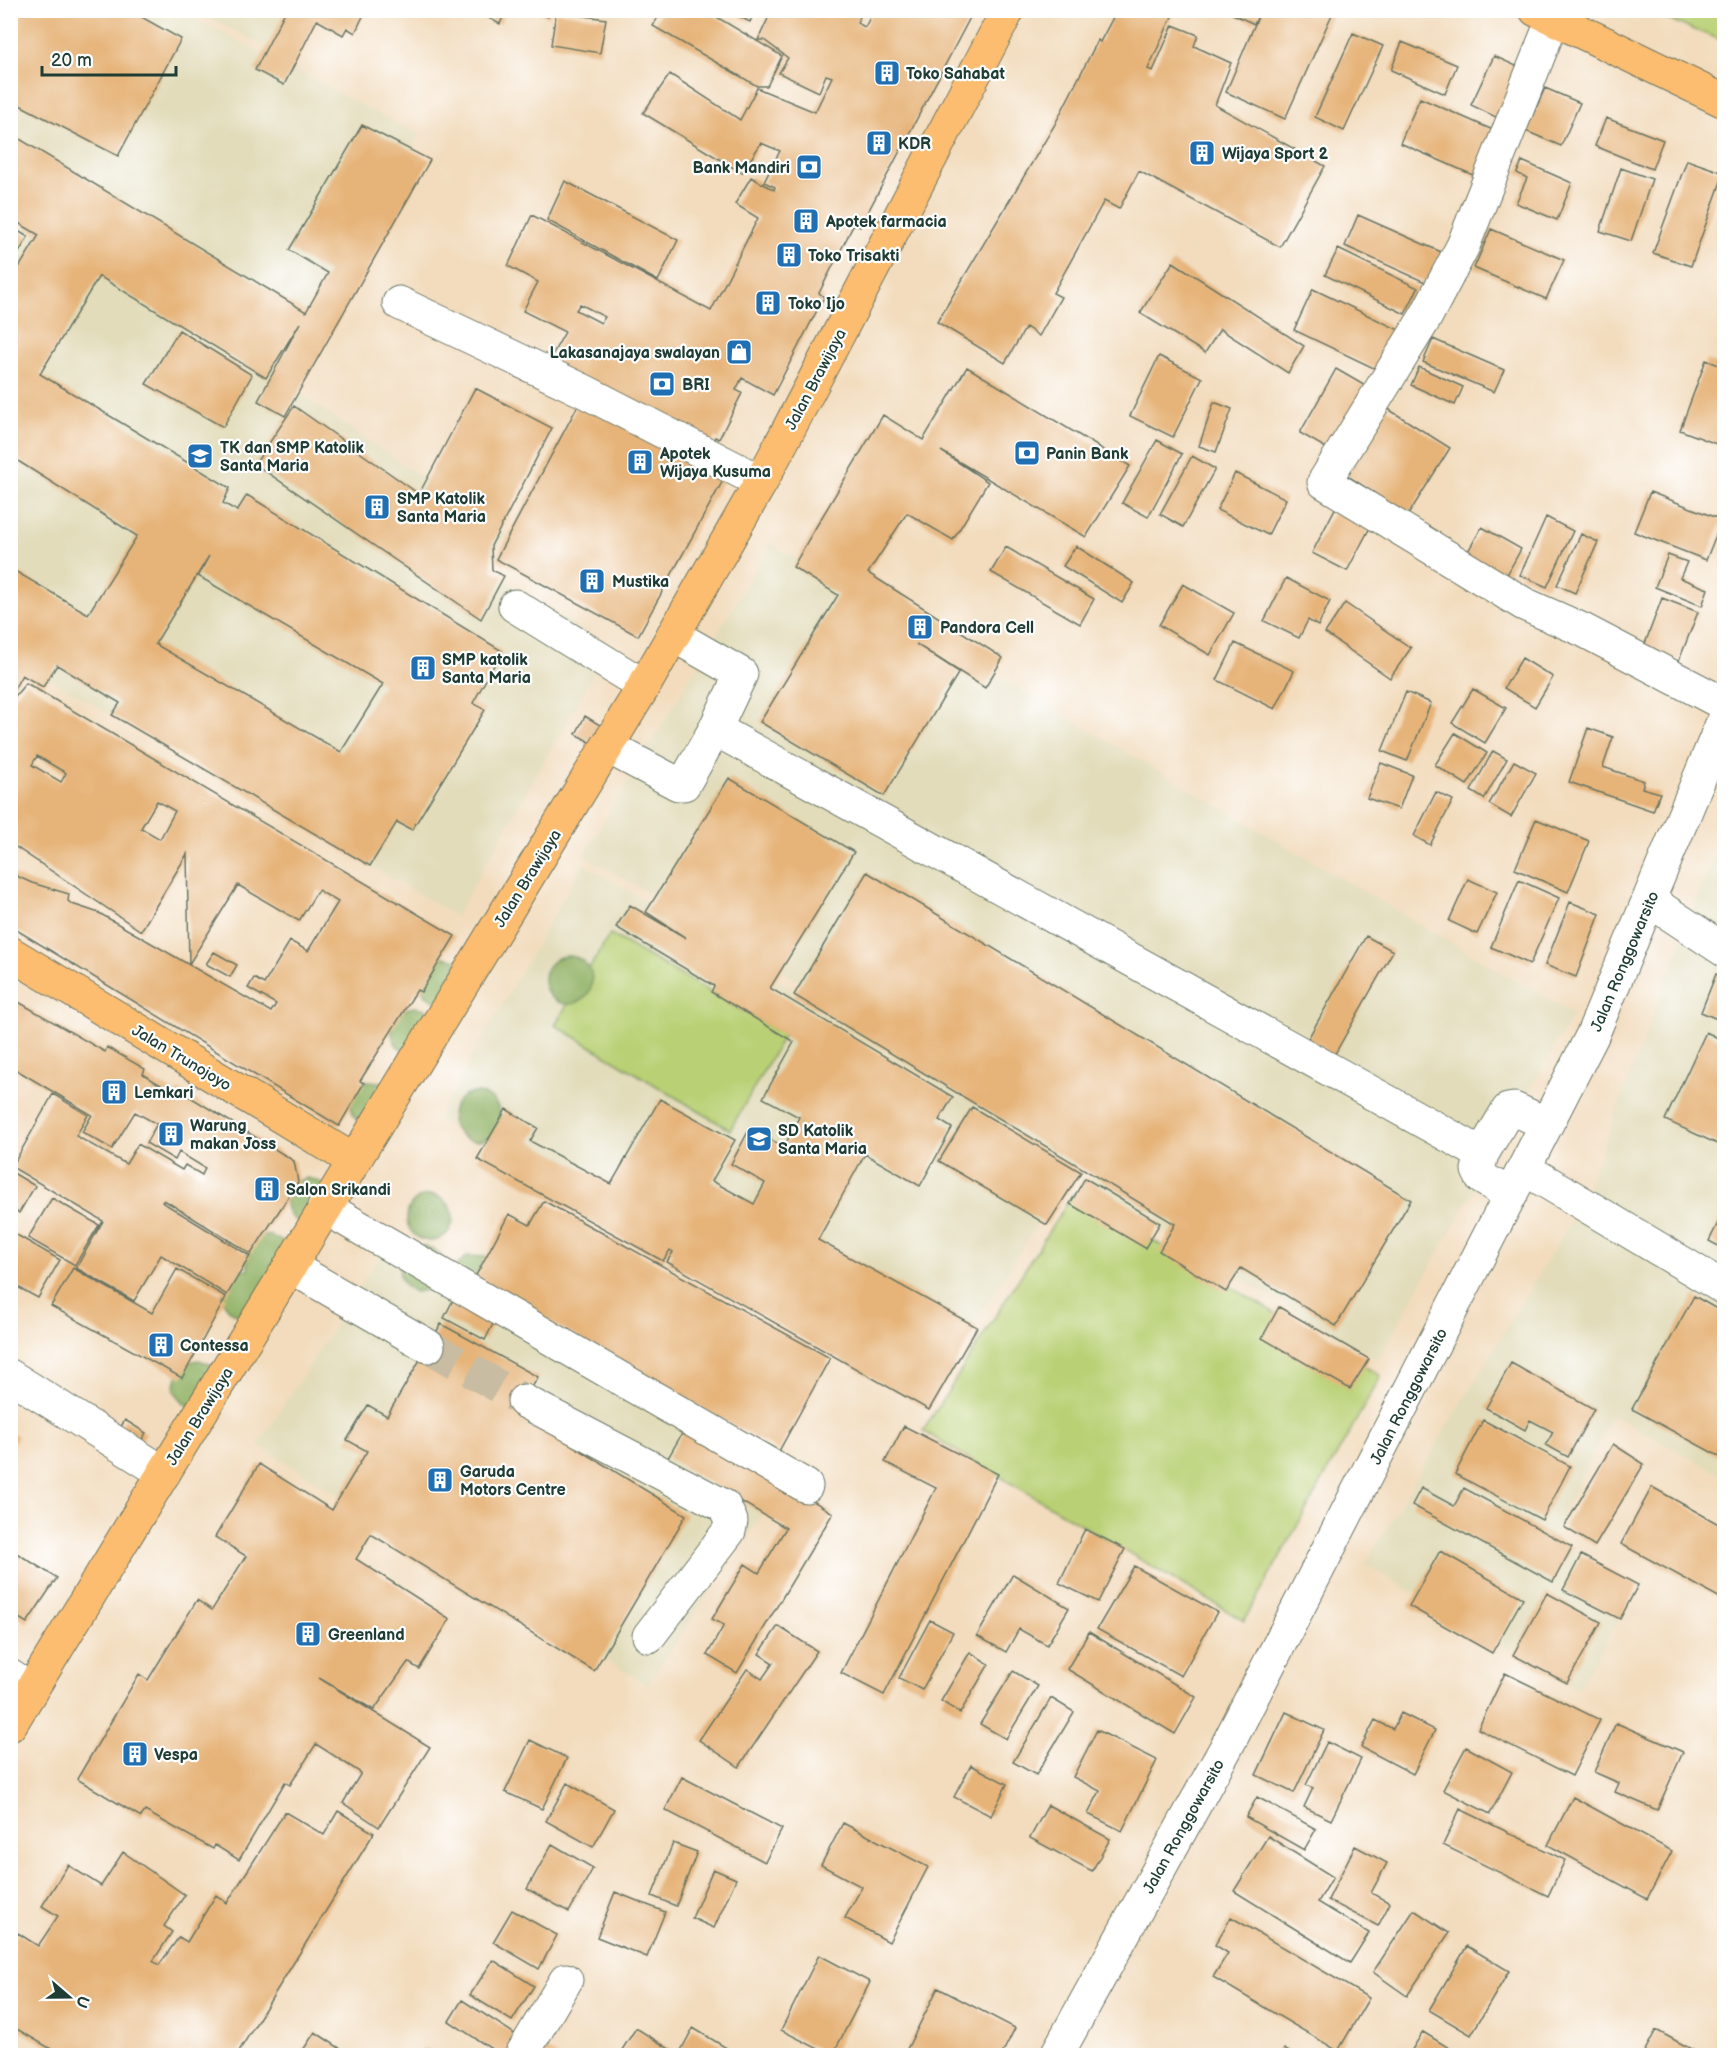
<svg xmlns="http://www.w3.org/2000/svg" width="1735" height="2066" font-family="'Balsamiq Sans',sans-serif">
<style>
.built{fill:#e2dcba}
.green{fill:#b9d074;stroke:#6c8654;stroke-width:1.5}
.forest{fill:#92b266;stroke:#58784d;stroke-width:1.5}
.building{fill:#e6b479;fill-rule:evenodd}
.lines{fill:none;stroke-linecap:round;stroke-linejoin:round}
.minor-tunnel{stroke:#c8bca2;stroke-width:33;stroke-dasharray:33 16;stroke-linecap:butt}
.minor-casing{stroke:#697564;stroke-width:35}
.major-casing{stroke:#697564;stroke-width:35}
.minor{stroke:#fff;stroke-width:33}
.major{stroke:#fcbd6f;stroke-width:33}
.labels{text-anchor:middle;stroke-width:4.5;stroke-linejoin:round;paint-order:stroke}
.poi-label{font-size:16px;font-weight:bold;fill:#1f3d34;stroke:#fff;text-anchor:start}
.street-label{font-size:16px;fill:#1f3d34;stroke:#fff}
</style>
<rect width="100%" height="100%" fill="#fff"/>
<filter id="ink" filterUnits="userSpaceOnUse"><feTurbulence type="fractalNoise" baseFrequency=".0167" numOctaves="2"/><feDisplacementMap in="SourceGraphic" scale="12" xChannelSelector="R" yChannelSelector="G"/><feConvolveMatrix kernelMatrix="1 2 1 2 8 2 1 2 1" color-interpolation-filters="sRGB"/></filter>
<filter id="wash" filterUnits="userSpaceOnUse"><feTurbulence type="fractalNoise" baseFrequency=".008" numOctaves="4" result="noise"/><feDisplacementMap in="SourceGraphic" scale="24" xChannelSelector="R" yChannelSelector="G"/><feGaussianBlur stdDeviation="1.35" result="paint"/><feColorMatrix in="noise" values="0 0 0 0 0 0 0 0 0 0 0 0 0 0 0 0 0 1.4 0 .05"/><feComposite in="paint" operator="in"/></filter>
<g filter="url(#wash)">
<rect width="100%" height="100%" fill="#f2dcbd"/>
<path class="built" d="M11 11H180L419 135 275 377 506 535 483 567 609 647 456 916 11 656 10 254 31 220 11 208Z
M196 11H289L269 48Z
M771 544 1573 1014 1378 1360 1085 1185 1100 1158 584 855Z
M1724 830V1476L1612 1415 1553 1534 1632 1598 1577 1689 1365 1564 1581 1204Z
M583 864 1078 1159 931 1393 437 1119Z
M388 1243 796 1464 647 1685 258 1445Z"/>
<path class="green" d="M1645 11H1724V41Z
M610 934 784 1035 730 1130 555 1025Z
M1073 1193 1381 1376 1244 1621 923 1431Z"/>
<path class="forest" d="M544 980a24 24 0 1 1 48 0a24 24 0 1 1-48 0Z
M444 957 454 959 463 965 437 1003 426 995 421 987 436 958Z
M415 1007 425 1009 434 1015 408 1054C383 1042 388 1010 415 1007Z
M365 1081 383 1082 392 1088 360 1124C345 1109 349 1093 365 1081Z
M452 1117a24 24 0 1 1 48 0a24 24 0 1 1-48 0Z
M308 1178 318 1181 327 1187 302 1224C277 1215 283 1181 308 1178Z
M407 1218a23 23 0 1 1 46 0a23 23 0 1 1-46 0Z
M269 1235 288 1243 247 1316C234 1316 229 1311 222 1300L223 1288 237 1270H249C242 1253 252 1237 269 1235Z
M422 1246C435 1248 440 1252 446 1264L437 1288 415 1292C402 1286 398 1278 400 1264Z
M467 1256 486 1257 495 1264 500 1283 454 1274 459 1263Z
M198 1360 208 1363 217 1369 191 1407 185 1404 174 1391C176 1375 180 1363 198 1360Z"/>
<g id="blocks">
<path class="building" d="M10 10H129L181 39 118 156 10 100Z
M286 10H366L355 33 347 28 343 35 317 20 284 85 255 70Z
M473 10H506L500 24Z
M535 10H551L548 17Z
M662 10H705L782 56 767 86H757L653 26Z
M726 10H755L750 22Z
M772 10H863L857 23 865 27 874 10H974L860 227 854 224 819 293 824 297 773 395 742 378 736 390 742 393 719 439 715 437 708 449 547 364 565 332 523 311 538 282 508 266 532 215 711 311 758 218 735 204 751 177 774 190 775 187 764 182 780 151 761 143 742 173 643 113 670 74 740 120 757 88 815 112 832 77 826 75 819 92 779 73 788 58 764 40H758ZM580 304 605 317 601 323 576 310Z
M1117 10H1175L1148 69 1153 71 1173 25 1198 35 1194 46 1231 63 1215 105 1325 166 1280 247 1139 171 1119 209 1104 201 1053 293 1061 297 1039 336 1026 327 1005 363 937 322 1054 126 1098 40 1100 42Z
M1224 10H1261L1254 24Z
M1261 10H1334L1285 119 1226 92Z
M556 12 606 19 600 53 551 45Z
M1353 33 1383 46 1344 131 1315 117Z
M1402 42 1457 65 1445 94 1391 70Z
M1494 56 1523 69 1500 119 1471 105Z
M1545 88 1580 103 1561 146 1526 131Z
M1420 98 1502 134 1482 179 1400 143Z
M1606 118 1663 140 1652 169 1595 146Z
M362 125 430 160 285 416 258 401 300 323 266 378 99 276 40 374 230 488 223 503 237 511 247 495 502 651 473 703 485 710 412 830 397 822 370 866 112 715 120 703 57 665 43 687 22 675 10 696V568L88 614 137 536 10 456V282L39 235 10 218V133L306 312 328 273 289 250ZM209 556 198 576 383 684 341 752 155 644Z
M1687 160 1724 173 1691 266 1653 253Z
M1522 161 1572 183 1557 220 1516 203 1527 178 1517 173Z
M1621 168 1652 179 1631 241 1600 231Z
M565 181 678 240 658 281 547 220Z
M1358 215 1441 252 1427 283 1345 246Z
M10 226 28 237 10 268Z
M1491 229 1564 260 1546 299 1474 268Z
M1338 249 1418 288 1405 314 1325 275Z
M1173 262 1304 346 1288 373 1220 329 1205 353 1140 313Z
M1313 289 1399 330 1380 371 1294 330Z
M179 330 252 375 223 427 146 384Z
M1433 339 1504 370 1494 392 1423 362Z
M1159 356 1202 378 1173 437 1130 416Z
M1706 360 1724 367V447L1680 430Z
M967 367 1130 466 1086 537 941 451 988 482 953 540 907 513 868 573 1003 658 985 688 916 644 959 672 884 796 760 722 838 595 793 567 810 537 883 415 923 440Z
M1419 367 1463 387 1455 405 1411 385Z
M1336 369 1369 388 1333 452 1300 433Z
M475 388 552 428 491 546 492 570 504 576 481 619 255 464 294 406 419 494Z
M584 394 727 473 638 636 496 559Z
M1214 402 1232 409 1216 452 1199 446Z
M1385 407 1450 448 1408 515 1343 473Z
M1157 440 1182 454 1148 517 1122 503Z
M1192 456 1215 469 1183 527 1160 514Z
M1235 473 1286 499 1268 535 1217 510Z
M1650 492 1722 520 1706 560 1634 532Z
M1341 497 1376 516 1347 571 1312 553Z
M1546 517 1573 531 1547 587 1520 575Z
M1482 527 1521 549 1503 582 1463 560Z
M1581 534 1598 542 1575 593 1557 585Z
M1076 546 1134 583 1122 603 1063 566Z
M1006 547 1094 599 1080 624 991 572Z
M1668 555 1687 562 1680 578 1708 589 1702 606 1655 587Z
M1286 578 1330 601 1318 626 1308 620 1299 638 1264 621Z
M1183 584 1234 613 1210 655 1159 625Z
M1662 598 1698 612 1678 663 1643 649Z
M1345 603 1411 648 1390 678 1325 633Z
M1235 643 1294 671 1275 709 1217 680Z
M1522 658 1553 677 1535 707 1504 688Z
M26 683 455 936 421 992 417 990 360 1081 364 1083 339 1126 10 926V873L32 883 69 894 68 901 72 904 99 913 271 1012 276 1004 248 988 254 978 264 984 290 941 308 951 338 902 318 890 299 921 238 885 189 964 187 854 141 931 10 843V702ZM37 756 66 773 61 782 32 765ZM157 801 175 811 160 839 141 828Z
M1473 689 1506 708 1485 743 1452 723Z
M1406 692 1431 703 1407 761 1382 751Z
M585 716 608 730 598 747 576 734Z
M1588 728 1613 737 1603 767 1644 781 1642 788 1660 793 1653 811 1569 782Z
M1455 733 1487 753 1467 785 1435 765Z
M1493 751 1507 759 1484 799 1471 791Z
M1514 761 1536 773 1511 817 1489 804Z
M1381 763 1412 775 1399 809 1367 798Z
M729 778 854 852 770 988 953 1097 939 1120 952 1128 920 1186 865 1154 818 1240 977 1327 929 1410 667 1262 673 1252 670 1250 663 1261 477 1159 506 1109 538 1128 530 1141 611 1184 660 1099 735 1140 712 1181 754 1204 765 1183 731 1164 750 1128 784 1147 799 1117 763 1098 794 1042 711 992 714 986 616 927 630 905 686 938 646 912Z
M1436 792 1453 800 1430 845 1414 836Z
M1536 819 1589 841 1568 892 1515 869Z
M867 872 1411 1200 1336 1326 1241 1268 1226 1292 1159 1251 1175 1224 794 995Z
M1468 879 1497 892 1477 934 1449 921Z
M1519 880 1559 898 1530 964 1491 947Z
M1570 902 1600 914 1576 977 1545 965Z
M1366 936 1393 951 1332 1059 1305 1044Z
M214 952 237 965 230 977 206 964Z
M1716 974 1724 977V1022L1701 1012Z
M10 997 105 1052 107 1047 145 1069 143 1074 154 1081 176 1094 179 1090 294 1161 298 1182 251 1254 164 1200 162 1202 250 1256 227 1295 161 1255 134 1301 76 1268 103 1221 12 1167 53 1094 88 1115 76 1136 126 1164 138 1144 182 1170 185 1165 202 1175 205 1168 179 1152 175 1160 146 1143 157 1124 135 1112 112 1149 82 1132 92 1115 10 1066Z
M1706 1032 1724 1041V1147L1665 1120Z
M972 1107 1081 1172 1047 1225 939 1161Z
M10 1171 35 1186 19 1213 10 1207Z
M1085 1178 1160 1223 1145 1248 1070 1204Z
M52 1198 99 1225 75 1265 28 1238Z
M544 1201 830 1358 779 1451 474 1279 509 1214 530 1225Z
M1724 1211V1249L1709 1241Z
M10 1231 60 1260 38 1298 10 1283Z
M73 1268 152 1313 177 1269 226 1297 182 1378 51 1306Z
M1694 1296 1724 1313V1459L1632 1409Z
M453 1300 494 1322 485 1340 444 1318Z
M1279 1307 1369 1359 1350 1389 1262 1338Z
M441 1324 538 1377 524 1401 557 1436 686 1515 594 1671 371 1534 356 1559 450 1619 419 1669 408 1662 374 1710 319 1678 430 1747 379 1827 343 1803 361 1773 316 1744 290 1785 285 1782 239 1860 215 1845 213 1849 145 1811 141 1817 77 1779 139 1674 148 1680 197 1600 212 1610 246 1556 215 1537 259 1464 332 1510 367 1451 347 1440 368 1405 387 1416Z
M1511 1363 1594 1409 1568 1457 1546 1445 1553 1432 1530 1420 1525 1430 1486 1408Z
M125 1420 146 1433 134 1452 113 1439Z
M1483 1420 1570 1466 1542 1520 1455 1474Z
M687 1425 833 1513 737 1673 707 1655 724 1625 712 1619 745 1564 759 1573 786 1528 668 1458Z
M904 1426 998 1474 884 1695 841 1673 936 1488 885 1462Z
M10 1432 18 1436 10 1448Z
M1613 1444 1644 1464 1595 1546 1564 1527Z
M1652 1487 1724 1527V1600L1621 1544Z
M1421 1488 1454 1506 1464 1488 1572 1547 1553 1582 1412 1505Z
M1085 1529 1125 1549 1098 1602 1059 1583Z
M10 1549 57 1578 27 1623 14 1615 10 1620Z
M1440 1551 1523 1598 1492 1653 1409 1606Z
M1581 1555 1638 1585 1620 1619 1563 1590Z
M1134 1566 1217 1612 1181 1676 1097 1629Z
M1013 1574 1069 1608 1047 1645 1019 1629 1006 1652 977 1636Z
M1547 1593 1601 1622 1567 1683 1513 1655Z
M930 1620 953 1632 922 1690 899 1678Z
M778 1626 817 1651 739 1767 699 1740 747 1669 762 1679 773 1663 759 1654Z
M1089 1632 1196 1697 1175 1734 1067 1669Z
M970 1652 989 1664 960 1713 941 1701Z
M1013 1671 1038 1686 1006 1739 980 1724Z
M1505 1673 1600 1720 1572 1776 1478 1729Z
M1051 1698 1074 1712 1036 1775 1013 1762Z
M1286 1712 1324 1730 1294 1793 1256 1775Z
M1401 1713 1435 1730 1413 1774 1361 1747 1375 1720 1393 1729Z
M1616 1723 1683 1752 1657 1810 1615 1792 1619 1783 1594 1772Z
M1097 1730 1157 1760 1122 1831 1088 1814 1100 1791 1073 1777Z
M530 1740 567 1758 542 1809 505 1792Z
M1327 1742 1361 1759 1331 1820 1304 1807 1313 1788 1306 1785Z
M1466 1747 1512 1772 1490 1814 1443 1790Z
M971 1765 1007 1784 991 1816 954 1797Z
M682 1777 782 1829 765 1862 665 1810Z
M567 1783 614 1809 593 1847 546 1821Z
M1257 1797 1316 1829 1304 1850 1246 1817Z
M1573 1797 1672 1851 1647 1899 1548 1845Z
M1048 1805 1110 1839 1092 1871 1030 1838Z
M1460 1809 1565 1860 1548 1896 1443 1845Z
M338 1811 374 1833 236 2056H63L10 2025V1944L18 1933 38 1946 58 1916 42 1906 68 1865 101 1886 123 1852 185 1895 164 1926 172 1932 153 1961 159 1965 179 1937 187 1942 216 1895 227 1903 285 1812 324 1835Z
M843 1823 928 1867 889 1942 845 1918 862 1887 821 1865Z
M1268 1836 1333 1877 1318 1902 1369 1933 1350 1963 1234 1891Z
M673 1843 697 1852 676 1906 652 1896Z
M552 1844 593 1868 569 1912 527 1889Z
M1355 1846 1387 1863 1371 1893 1390 1903 1378 1926 1328 1900Z
M713 1869 736 1879 714 1928 692 1918Z
M615 1892 665 1912 647 1957 597 1937Z
M512 1910 557 1935 539 1969 493 1942Z
M1414 1910 1449 1933 1407 1996 1373 1972Z
M1231 1917 1369 1998 1338 2051 1213 1977 1228 1953 1215 1945Z
M1467 1946 1509 1971 1471 2035 1429 2010Z
M819 1955 870 1982 832 2056 781 2030Z
M493 1960 534 1986 512 2021 470 1995Z
M938 1988 1015 2028 1001 2056H915L906 2051Z
M462 2000 521 2038 510 2056H502L449 2021Z
M636 2028 671 2050 667 2056H618Z
M693 2028 740 2056H682L679 2054Z
M1656 2030 1704 2056H1642Z
M315 2032 341 2049 336 2056H299Z
M1423 2032 1462 2056H1408Z
M537 2045 558 2056H532Z
M426 2048 438 2056H422Z
M1284 2049 1296 2056H1280Z"/>
</g>
</g>
<g filter="url(#ink)">
<use href="#blocks" fill-opacity="0" stroke="#697564" stroke-width="1.5"/>
<g class="lines">
<path class="minor-tunnel" d="M428 1346 524 1401"/>
<defs>
<path id="minor" d="M1553 19 1463 246 1425 318 1324 482 1524 604 1583 630 1724 704
M399 303 584 391 761 482
M515 606 644 686
M715 729 1482 1154
M608 747 678 784H684L715 729 741 674 673 635
M1650 901 1724 950
M1525 1169 1724 1288
M1511 1195 1482 1178 1478 1170 1482 1154 1508 1110 1514 1109 1547 1124
M324 1207 806 1486
M291 1267 428 1346
M10 1376 164 1473
M524 1401 724 1506 731 1521 729 1531 649 1636
M10 1676 31 1690
M521 2056 566 1980
M1056 2056 1227 1746 1592 1036 1724 719"/>
<path id="major" d="M1536 10 1724 101
M10 953 353 1160
M10 1725 644 686 761 482 1008 10"/>
</defs>
<use href="#minor" class="minor-casing"/>
<use href="#major" class="major-casing"/>
<use href="#minor" class="minor"/>
<use href="#major" class="major"/>
</g>
</g>
<defs>
<symbol id="building-square" viewBox="-11 -11 22 22"><rect x="-9" y="-9" width="18" height="18" rx="4" fill="#1f6fb2" stroke="#fff"/><path d="M-4-6H4V6H1V3H-1V6H-4ZM-2.5-4.3h1.7v1.8h-1.7ZM.8-4.3h1.7v1.8H.8ZM-2.5-1h1.7V.8h-1.7ZM.8-1h1.7V.8H.8Z" fill="#fff"/></symbol>
<symbol id="bank-square" viewBox="-11 -11 22 22"><rect x="-9" y="-9" width="18" height="18" rx="4" fill="#1f6fb2" stroke="#fff"/><path d="M-6-4H6V4H-6ZM0-2.3a2.3 2.3 0 1 0 0 4.6a2.3 2.3 0 1 0 0-4.6Z" fill="#fff"/></symbol>
<symbol id="shop-square" viewBox="-11 -11 22 22"><rect x="-9" y="-9" width="18" height="18" rx="4" fill="#1f6fb2" stroke="#fff"/><path d="M-5-2.5h2.3a2.7 3.5 0 0 1 5.4 0H5L5.5 6h-11ZM-1.5-2.5h3a1.5 2.3 0 0 0-3 0Z" fill="#fff"/></symbol>
<symbol id="school-square" viewBox="-11 -11 22 22"><rect x="-9" y="-9" width="18" height="18" rx="4" fill="#1f6fb2" stroke="#fff"/><path d="M0-5L7-2L0 1L-7-2ZM-4 1L0 2.5L4 1V4Q0 6-4 4Z" fill="#fff"/></symbol>
</defs>
<g fill-rule="evenodd">
<use href="#building-square" x="872" y="58" width="30" height="30"/>
<use href="#building-square" x="864" y="128" width="30" height="30"/>
<use href="#building-square" x="1187" y="138" width="30" height="30"/>
<use href="#bank-square" x="794" y="152" width="30" height="30"/>
<use href="#building-square" x="791" y="206" width="30" height="30"/>
<use href="#building-square" x="774" y="240" width="30" height="30"/>
<use href="#building-square" x="753" y="288" width="30" height="30"/>
<use href="#shop-square" x="724" y="337" width="30" height="30"/>
<use href="#bank-square" x="647" y="369" width="30" height="30"/>
<use href="#bank-square" x="1012" y="438" width="30" height="30"/>
<use href="#school-square" x="185" y="441" width="30" height="30"/>
<use href="#building-square" x="625" y="447" width="30" height="30"/>
<use href="#building-square" x="362" y="492" width="30" height="30"/>
<use href="#building-square" x="577" y="566" width="30" height="30"/>
<use href="#building-square" x="905" y="612" width="30" height="30"/>
<use href="#building-square" x="408" y="653" width="30" height="30"/>
<use href="#building-square" x="99" y="1077" width="30" height="30"/>
<use href="#building-square" x="156" y="1119" width="30" height="30"/>
<use href="#school-square" x="744" y="1124" width="30" height="30"/>
<use href="#building-square" x="252" y="1174" width="30" height="30"/>
<use href="#building-square" x="146" y="1330" width="30" height="30"/>
<use href="#building-square" x="425" y="1465" width="30" height="30"/>
<use href="#building-square" x="293" y="1619" width="30" height="30"/>
<use href="#building-square" x="120" y="1739" width="30" height="30"/>
</g>
<g class="labels">
<g class="poi-label">
<text x="906" y="79">Toko Sahabat</text>
<text x="898" y="149">KDR</text>
<text x="1222" y="159">Wijaya Sport 2</text>
<text x="790" y="173" text-anchor="end">Bank Mandiri</text>
<text x="826" y="227">Apotek farmacia</text>
<text x="808" y="261">Toko Trisakti</text>
<text x="788" y="309">Toko Ijo</text>
<text x="720" y="358" text-anchor="end">Lakasanajaya swalayan</text>
<text x="682" y="390">BRI</text>
<text x="220" y="453">TK dan SMP Katolik<tspan x="220" dy="18">Santa Maria</tspan></text>
<text x="660" y="459">Apotek<tspan x="660" dy="18">Wijaya Kusuma</tspan></text>
<text x="1046" y="459">Panin Bank</text>
<text x="397" y="504">SMP Katolik<tspan x="397" dy="18">Santa Maria</tspan></text>
<text x="612" y="587">Mustika</text>
<text x="940" y="633">Pandora Cell</text>
<text x="442" y="665">SMP katolik<tspan x="442" dy="18">Santa Maria</tspan></text>
<text x="134" y="1098">Lemkari</text>
<text x="190" y="1131">Warung<tspan x="190" dy="18">makan Joss</tspan></text>
<text x="778" y="1136">SD Katolik<tspan x="778" dy="18">Santa Maria</tspan></text>
<text x="286" y="1195">Salon Srikandi</text>
<text x="180" y="1351">Contessa</text>
<text x="460" y="1477">Garuda<tspan x="460" dy="18">Motors Centre</tspan></text>
<text x="328" y="1640">Greenland</text>
<text x="154" y="1760">Vespa</text>
</g>
<g class="street-label">
<text transform="translate(815 379) rotate(-62)" y="6">Jalan Brawijaya</text>
<text transform="translate(527 878) rotate(-58)" y="6">Jalan Brawijaya</text>
<text transform="translate(1624 961) rotate(-67)" y="6">Jalan Ronggowarsito</text>
<text transform="translate(182 1057) rotate(31)" y="6">Jalan Trunojoyo</text>
<text transform="translate(1408 1396) rotate(-63)" y="6">Jalan Ronggowarsito</text>
<text transform="translate(199 1416) rotate(-58)" y="6">Jalan Brawijaya</text>
<text transform="translate(1183 1826) rotate(-61)" y="6">Jalan Ronggowarsito</text>
</g>
</g>
<rect width="1735" height="2066" fill="none" stroke="#fff" stroke-width="36"/>
<g transform="translate(69 1997) rotate(110)" stroke="#ffffff" stroke-width="4.5" paint-order="stroke">
<path d="M0-4.5L10 22L0 15L-10 22Z" fill="#1f3d34"/>
<text y="-9" font-size="16" font-weight="bold" text-anchor="middle" fill="#1f3d34">U</text>
</g>
<path d="M42 66v9h134v-9" fill="none" stroke="#1f3d34" stroke-width="3"/>
<text x="51" y="66" font-size="18" fill="#1f3d34" stroke="#ffffff" stroke-width="4.5" paint-order="stroke">20 m</text>
</svg>
